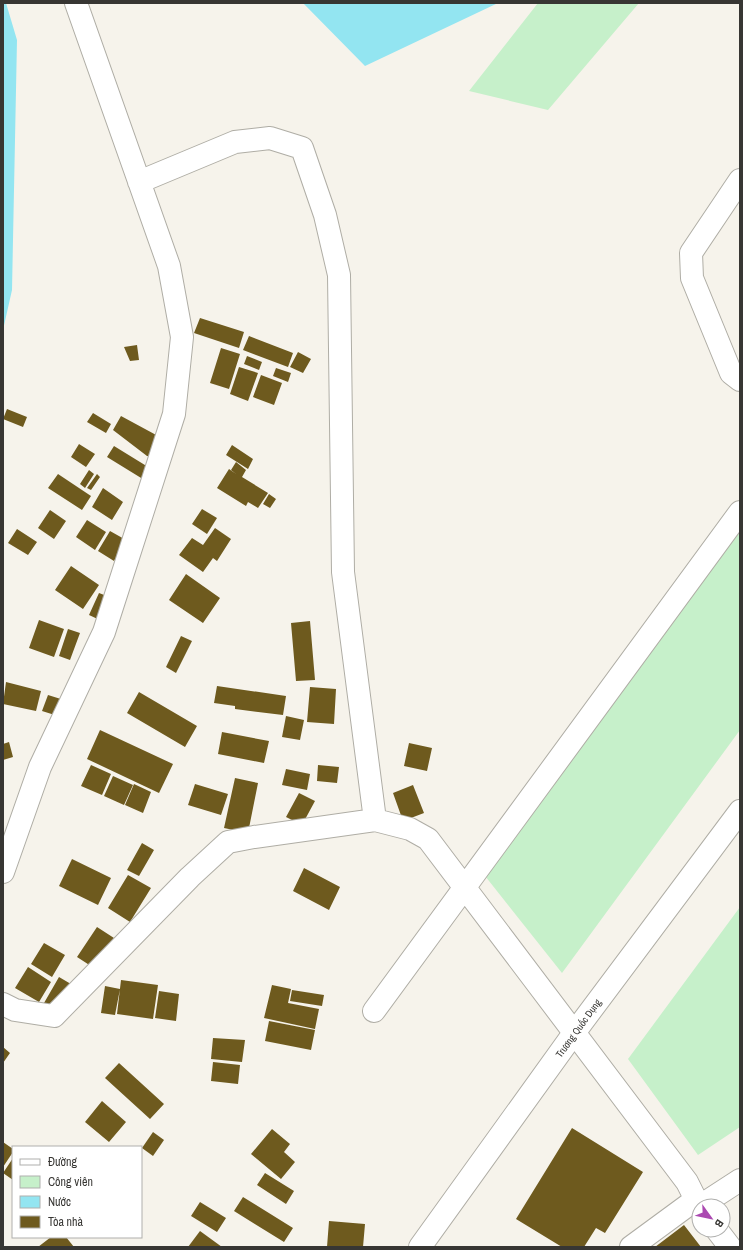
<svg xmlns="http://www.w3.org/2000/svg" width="743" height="1250" font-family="'Archivo Narrow',sans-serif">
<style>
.green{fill:#c6f0ca}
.water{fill:#93e5f1}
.building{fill:#6e5a1e}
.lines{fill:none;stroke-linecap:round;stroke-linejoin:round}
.minor-casing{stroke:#afada5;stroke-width:24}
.tertiary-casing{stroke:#afada5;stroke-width:24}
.minor{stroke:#fff;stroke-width:22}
.tertiary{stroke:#fff;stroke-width:22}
.labels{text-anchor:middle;stroke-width:4;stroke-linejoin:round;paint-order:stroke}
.street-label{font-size:10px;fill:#373633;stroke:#fff}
</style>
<rect width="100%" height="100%" fill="#f6f3eb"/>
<path class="green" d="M538 3H639L548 110 469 91Z
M740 504V730L562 973 474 862Z
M740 907V1127L698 1155 628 1059Z"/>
<path class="water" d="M3 3H6L17 40 12 290 3 330Z
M303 3H498L365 66Z"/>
<path class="building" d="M200 318 244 332 239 348 194 333Z
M249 336 293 353 288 367 243 350Z
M137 345 139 360 130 361 124 347Z
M221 348 240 354 229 389 210 383Z
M298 352 311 359 303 373 290 367Z
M247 356 262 362 259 370 244 364Z
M239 367 258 373 248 401 230 394Z
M276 368 291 373 288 382 273 376Z
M261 375 282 383 274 405 253 397Z
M7 409 27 417 23 427 3 419Z
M93 413 111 424 106 433 87 422Z
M121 416 158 436 154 457 147 456 113 430Z
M79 444 95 454 86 467 71 457Z
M232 445 253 459 248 469 226 455Z
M114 446 153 470 146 481 107 457Z
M236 462 246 470 242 477 268 493 258 508 248 502 246 506 217 488 229 469 236 474 231 470Z
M89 470 94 474 85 488 80 484Z
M58 474 91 496 82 510 48 488Z
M97 474 100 477 91 490 87 488Z
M103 488 123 502 112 520 92 507Z
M269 494 276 499 270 508 263 504Z
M202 509 217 518 207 534 192 524Z
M50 510 66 521 54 539 38 528Z
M87 520 106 532 95 550 76 537Z
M215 528 231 539 217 561 213 558 203 572 179 555 192 538 203 545Z
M17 529 37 542 28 555 8 543Z
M110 531 126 540 114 561 98 551Z
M71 566 99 585 83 609 55 590Z
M186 574 220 598 203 623 169 600Z
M99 593 112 598 102 621 89 615Z
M39 620 64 629 54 657 29 648Z
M310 621 315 680 296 681 291 623Z
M68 629 80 633 70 660 59 656Z
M181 636 192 641 176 673 166 667Z
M6 682 41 691 36 711 3 704Z
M217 686 286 696 283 715 235 709V706L214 703Z
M310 687 336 689 334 724 307 722Z
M139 692 197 726 185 747 127 713Z
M48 695 64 700 58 716 42 711Z
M286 716 304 720 300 740 282 737Z
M100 730 173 764 159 793 87 759Z
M222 732 269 741 264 763 218 754Z
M9 742 13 757 3 760V744Z
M409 743 432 748 427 771 404 766Z
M91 765 111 774 102 795 81 786Z
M318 765 339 767 337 783 317 781Z
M286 769 310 774 307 790 282 785Z
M113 776 133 785 124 805 104 796Z
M235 778 258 783 248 833 224 828Z
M134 784 151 792 143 813 125 805Z
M195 784 228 794 221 815 188 805Z
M413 785 424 813 403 821 393 793Z
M299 793 315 801 302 825 286 817Z
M142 843 154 850 139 876 127 870Z
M72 859 111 878 98 905 59 886Z
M304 868 340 887 329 910 293 891Z
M128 875 151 888 130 922 108 908Z
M97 927 114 938 94 968 77 957Z
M44 943 65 955 52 977 31 964Z
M28 967 51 982 39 1002 15 988Z
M59 977 76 987 50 1005 44 1003Z
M121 980 158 985 153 1019 117 1014Z
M272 985 291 989 288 1003 319 1009 315 1029 264 1018Z
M105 986 120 989 115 1015 101 1013Z
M292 990 324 995 322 1006 290 1001Z
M159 991 179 994 176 1021 155 1018Z
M269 1021 315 1030 311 1050 265 1041Z
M213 1038 245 1040 242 1062 211 1059Z
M3 1047 10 1053 3 1063Z
M213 1062 240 1065 238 1084 211 1081Z
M119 1063 164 1104 150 1119 105 1078Z
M102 1101 126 1122 109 1142 85 1122Z
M572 1128 643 1172 605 1233 596 1228 584 1247H562L516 1219Z
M272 1129 290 1144 284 1152 295 1162 281 1179 251 1154Z
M153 1132 164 1140 153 1156 142 1148Z
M3 1142 13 1149V1152L3 1167Z
M13 1158V1180L3 1173Z
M265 1173 294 1191 286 1204 257 1185Z
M243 1197 293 1228 284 1242 234 1211Z
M200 1202 226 1218 217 1232 191 1216Z
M329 1221 365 1224 363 1247H327Z
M684 1225 701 1247H655Z
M200 1231 222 1247H188Z
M51 1237H66L74 1247H38Z"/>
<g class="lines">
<defs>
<path id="minor" d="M740 180 691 253 692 278 731 373 740 380
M139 182 235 142 270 138 302 148 325 215 339 275 343 572 375 820
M3 872 40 767 104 632 174 414 182 337 169 266 76 3
M3 1004 15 1010 54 1016 190 877 228 842 254 837 375 820 410 829 428 839 687 1182 699 1206
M374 1011 740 512
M700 1206 740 1180
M717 1230 730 1247
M631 1247 695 1200"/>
<path id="tertiary" d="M420 1247 574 1033 740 811"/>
</defs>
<use href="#minor" class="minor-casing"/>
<use href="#tertiary" class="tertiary-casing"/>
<use href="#minor" class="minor"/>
<use href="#tertiary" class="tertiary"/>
</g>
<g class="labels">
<g class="street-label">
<text transform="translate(578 1028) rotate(-54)" y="4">Trương Quốc Dụng</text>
</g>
</g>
<rect width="743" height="1250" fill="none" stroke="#373633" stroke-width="8"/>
<rect x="12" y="1146" width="130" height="92" fill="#ffffff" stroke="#afafad"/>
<rect x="20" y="1159" width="20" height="6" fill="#ffffff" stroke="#afafad"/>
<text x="48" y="1166" font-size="12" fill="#373633">Đường</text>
<rect x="20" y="1176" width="20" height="12" fill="#c6f0ca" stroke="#afafad"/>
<text x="48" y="1186" font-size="12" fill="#373633">Công viên</text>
<rect x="20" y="1196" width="20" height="12" fill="#93e5f1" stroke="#afafad"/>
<text x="48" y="1206" font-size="12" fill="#373633">Nước</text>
<rect x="20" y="1216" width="20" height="12" fill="#6e5a1e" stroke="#afafad"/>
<text x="48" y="1226" font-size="12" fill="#373633">Tòa nhà</text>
<g transform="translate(711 1218) rotate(123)"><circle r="19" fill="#ffffff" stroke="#afafad"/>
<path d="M0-3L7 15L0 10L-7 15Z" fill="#ab49b1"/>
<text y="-6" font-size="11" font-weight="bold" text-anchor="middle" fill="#373633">B</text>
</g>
</svg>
